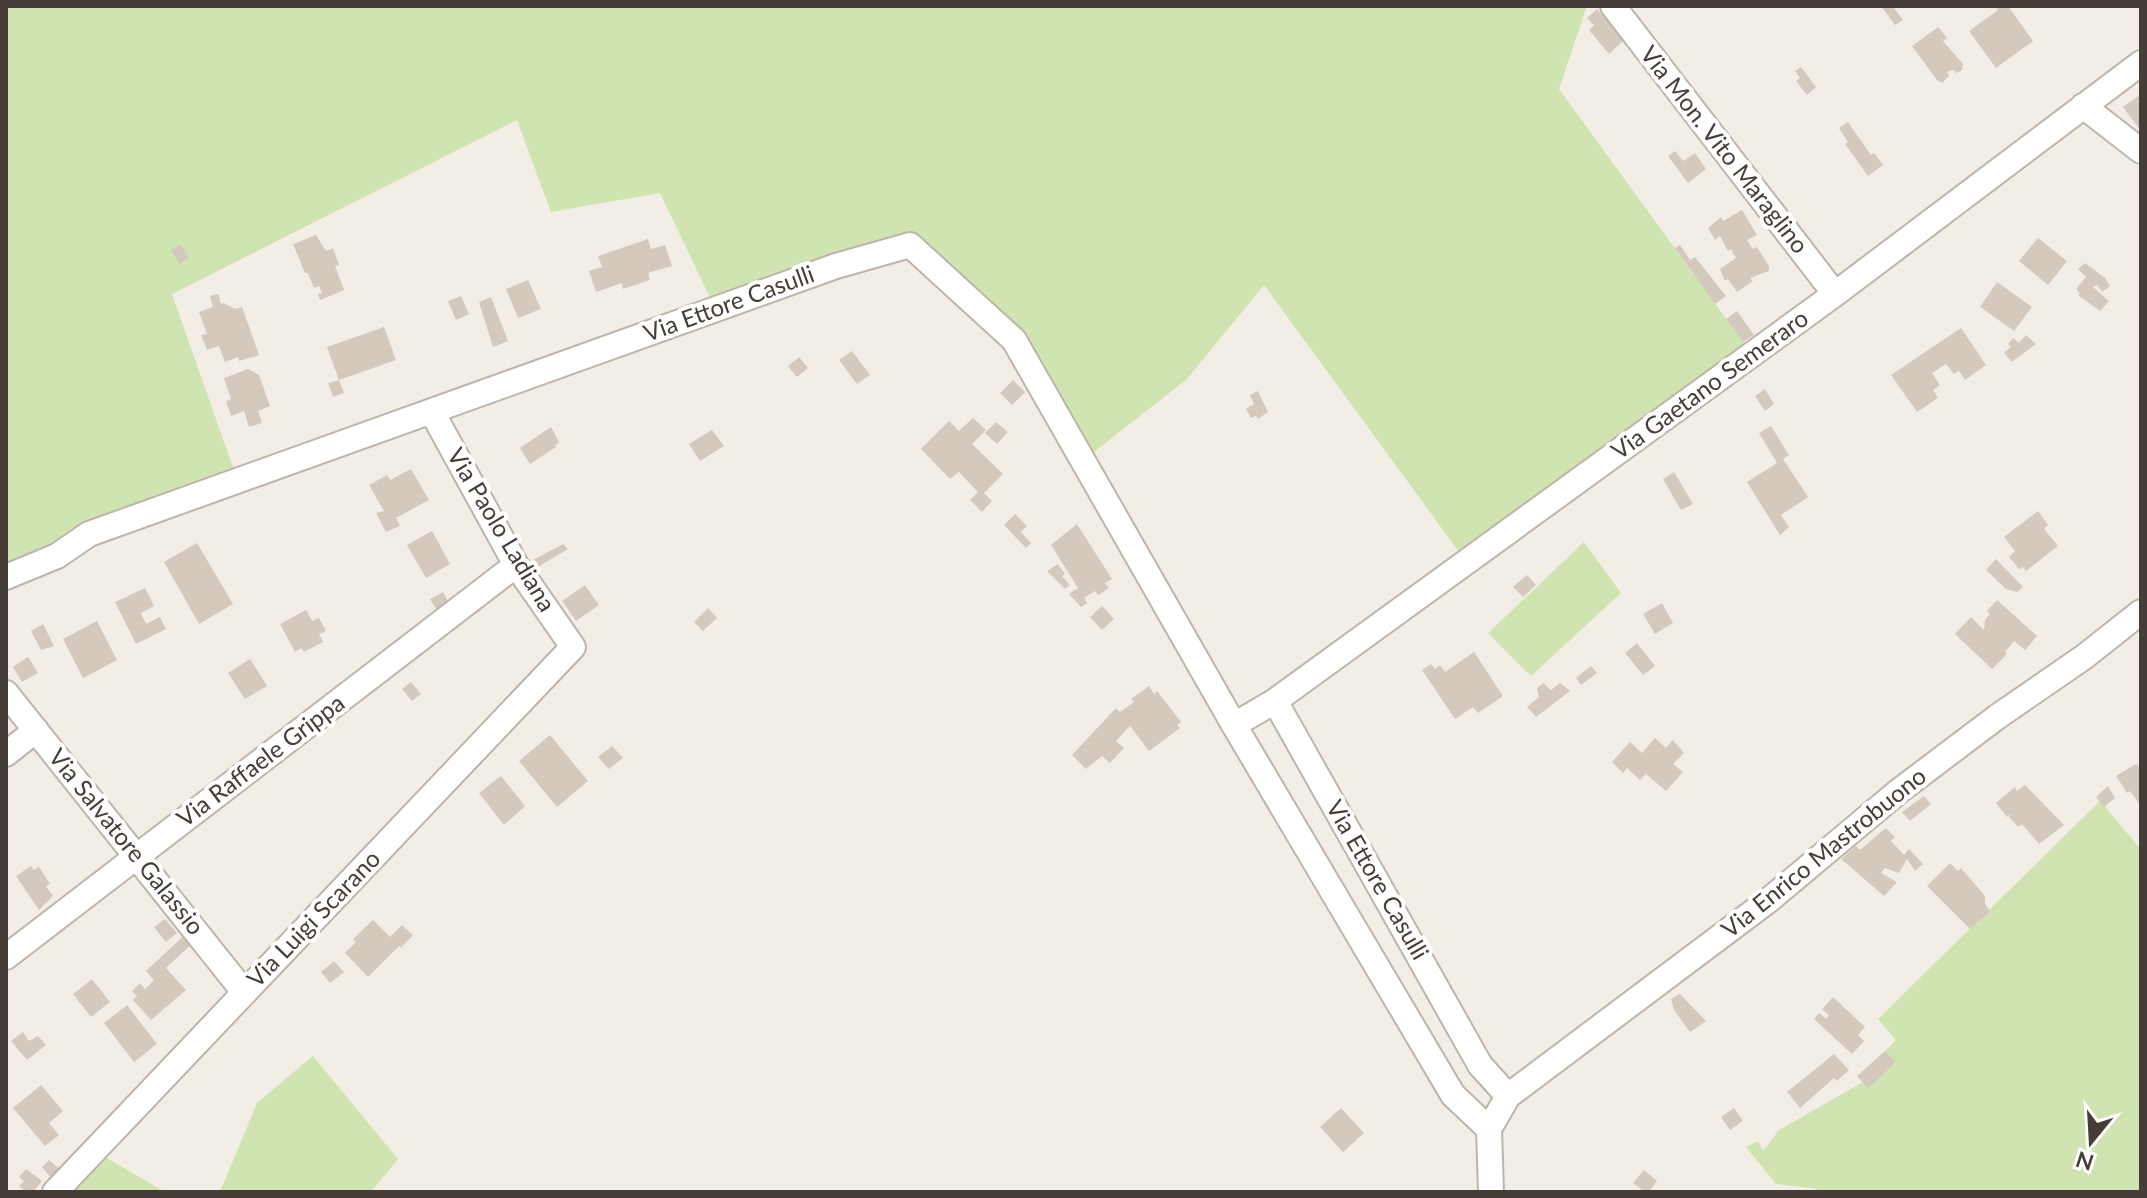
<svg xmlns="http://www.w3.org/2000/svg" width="2147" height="1198" font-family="Lato,sans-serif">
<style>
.green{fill:#d0e4b2}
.building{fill:#d3c9bd}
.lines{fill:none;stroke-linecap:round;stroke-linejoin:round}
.minor-casing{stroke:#bdb5aa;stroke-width:28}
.minor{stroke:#fff;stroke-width:24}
.labels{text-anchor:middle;stroke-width:8;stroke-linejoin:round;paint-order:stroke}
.street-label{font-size:24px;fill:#443e36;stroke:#fff}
</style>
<rect width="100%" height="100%" fill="#f2eee6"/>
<path class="green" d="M6 6H1587L1559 89 1746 346 1462 556 1264 285 1187 379 1089 456 1015 336 913 246 714 306 660 193 551 212 517 120 172 294 235 473 6 562Z
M1584 542 1621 593 1531 676 1488 633Z
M2100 801 2139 847 2141 846V1192H1817V1189L1776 1184 1746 1147 1758 1141 1763 1151 1779 1130 1896 1063 1885 1051 1896 1040 1878 1019Z
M313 1056 398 1159 371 1192H220L257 1103Z
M100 1154 165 1192H63Z"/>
<path class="building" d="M1881 6H1897L1894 8 1903 20 1895 25Z
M1995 6H2008L2033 41 1996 68 1969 31 1998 10Z
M1597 9 1624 40 1609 54 1589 30 1594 25 1587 18Z
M1938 27 1947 38 1943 41 1963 64 1962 70 1957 73 1953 70 1947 72 1949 76 1942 83 1937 80 1912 46Z
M1801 67 1816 87 1807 95 1796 81 1800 78 1795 71Z
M2141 94V131L2123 107Z
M1848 122 1871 155 1874 153 1883 165 1868 176 1845 144 1848 142 1839 128Z
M1675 151 1683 161 1695 153 1706 169 1688 183 1668 156Z
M1742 210 1757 235 1747 240 1753 249 1757 247 1769 266V271L1750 278 1753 281 1737 292 1728 279 1725 281 1720 269 1736 258 1731 249 1728 251 1720 236 1715 240 1708 228 1721 217 1723 221Z
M316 235 326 251 333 248 339 265 335 266 344 290 320 300 318 294 322 293 319 286 314 288 308 273H305L293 244Z
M2038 238 2067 261 2048 285 2019 261Z
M648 239 651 249 665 245 672 266 648 273 650 280 623 289 622 283 596 292 589 271 602 267 598 256Z
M180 244 189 258 180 264 171 250Z
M1680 245 1690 260 1695 257 1726 296 1715 304 1675 248Z
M2085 263 2105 278 2110 286 2102 292 2097 285 2093 287 2109 301 2100 311 2078 295 2080 293 2076 289 2086 277 2078 269Z
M528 280 541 309 518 318 506 289Z
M1997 282 2032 307 2014 331 1980 307Z
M218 294 221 304 224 303 235 309 242 307 259 355 239 361 238 357 225 362 219 346 207 350 201 335 207 334 199 312 213 307 210 296Z
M461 296 469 314 456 320 448 301Z
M491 297 508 341 493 347 479 302Z
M1737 311 1754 335 1743 342 1726 319Z
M384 327 396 360 339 380 344 393 333 397 328 383 339 380 327 347Z
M1961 328 1986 365 1965 380 1959 371 1954 374 1946 364 1932 373 1940 385 1933 390 1938 398 1917 412 1891 375Z
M2026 335 2036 344 2012 362 2004 353 2011 347 2008 344 2013 338 2019 343Z
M852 351 870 375 857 384 839 360Z
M799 357 808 368 797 377 788 366Z
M248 369 259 375 270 406 258 411 262 423 249 427 244 411 231 416 226 401 231 399 224 378Z
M1013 380 1025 392 1012 405 1000 393Z
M1765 389 1774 404 1765 411 1755 396Z
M1258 391 1268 412 1258 419 1256 416 1251 418 1246 409 1254 404 1250 395Z
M973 418 986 430 972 444 1003 474 984 493 992 501 982 512 970 500 978 492 959 472 950 479 921 449 949 421 959 431Z
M996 422 1008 432 997 444 985 433Z
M1771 426 1789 455 1783 459 1808 497 1781 515 1789 527 1780 535 1747 482 1777 463 1759 433Z
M551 427 559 442 555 445 556 447 530 464 520 448Z
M712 430 724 446 700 461 689 444Z
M411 469 429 500 396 518 400 526 386 532 376 513 384 511 369 485 387 475 390 480Z
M1674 472 1693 504 1681 510 1663 479Z
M2038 511 2048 525 2044 529 2058 546 2026 571 2023 567 2019 569 2009 557 2015 551 2004 537Z
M1015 514 1027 526 1021 532 1031 543 1026 548 1004 525Z
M1077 524 1112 579 1105 583 1109 588 1098 595 1095 591 1084 598 1087 603 1081 607 1069 594 1078 588 1051 545Z
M432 531 450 564 426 578 407 545Z
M197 543 233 604 199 624 164 562Z
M563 544 568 549 533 570 524 565Z
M1996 559 2023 587 2017 592 2006 589 1986 570Z
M1058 564 1065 574 1062 576 1070 585 1065 589 1047 571Z
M1527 575 1536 585 1523 597 1513 587Z
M585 585 599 605 576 621 562 601Z
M145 588 154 606 141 613 146 624 160 617 166 629 136 644 115 602Z
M443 592 450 605 438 612 430 599Z
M1997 600 2037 636 2025 650 2014 641 2005 652 2007 654 1992 669 1955 634 1971 617 1984 630 1985 620 1990 614 1987 611Z
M1662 603 1673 623 1655 634 1643 614Z
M1102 606 1114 619 1102 630 1090 617Z
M708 608 717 618 703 631 694 622Z
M306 610 312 621 319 618 326 631 319 634 323 642 304 652 302 648 295 652 280 624Z
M97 621 117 660 83 678 63 639Z
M43 624 54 646 41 650 31 631Z
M1637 643 1655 666 1643 675 1625 653Z
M1474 652 1503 696 1478 713 1473 707 1455 719 1422 670 1431 664 1435 669 1440 665 1445 672Z
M28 657 38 673 22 682 13 667Z
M250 659 267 686 245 699 228 673Z
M1591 666 1597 673 1581 685 1576 678Z
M411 682 421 694 412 701 402 689Z
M1543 683 1551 690 1560 683 1570 691 1536 717 1527 707 1539 697 1537 688Z
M1149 686 1154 694 1157 691 1181 722 1177 725 1180 728 1149 751 1130 726 1116 741 1124 748 1110 763 1102 756 1086 769 1072 755 1116 708 1120 712 1134 702 1131 699Z
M550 735 588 781 557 807 519 761Z
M1655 738 1666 748 1673 740 1684 753 1673 764 1683 772 1666 791 1646 774 1640 780 1627 768 1623 773 1612 762 1630 742 1642 753Z
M612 746 623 758 609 769 598 757Z
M2136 764 2141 768V806L2130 791 2127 793 2116 776Z
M501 776 525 806 504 825 479 793Z
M2025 785 2064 825 2039 844 2022 824 2018 827 2009 817 2012 813 2007 817 1996 803 2015 787 2017 791Z
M2108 786 2115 798 2104 807 2096 797Z
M1924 796 1931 804 1910 821 1902 812Z
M1886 828 1895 837 1891 841 1904 855 1909 849 1923 864 1915 871 1907 859 1899 873 1885 868 1881 873 1897 882 1884 896 1841 859 1856 846 1860 850Z
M1950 863 1958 871 1961 868 1985 896V904L1990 911 1970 929 1927 886Z
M31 866 34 870 39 867 50 884 46 886 53 896 39 910 16 876Z
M165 919 177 933 166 942 154 927Z
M373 920 390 937 402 925 413 935 401 948 399 946 368 977 345 953 356 942 353 939Z
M189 931 196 940 166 968 186 990 151 1020 133 1000 137 996 132 991 140 983 145 989 154 980 146 971Z
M334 961 344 972 330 983 321 972Z
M92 979 110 1002 91 1017 73 994Z
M1680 994 1706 1021 1690 1032 1674 1010 1671 999Z
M1833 997 1865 1027 1858 1035 1864 1041 1852 1054 1814 1019 1819 1013 1826 1019 1829 1015 1822 1009Z
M127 1005 157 1044 134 1062 104 1023Z
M23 1032 29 1041 38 1036 46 1045 27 1060 11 1041Z
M1885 1051 1896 1062 1868 1088 1857 1076Z
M1834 1054 1849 1070 1837 1081 1834 1078 1800 1108 1787 1092Z
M41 1085 63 1111 49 1123 59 1135 45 1146 13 1108Z
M1341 1108 1364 1133 1343 1152 1320 1127Z
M1734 1108 1743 1121 1730 1130 1721 1117Z
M49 1160 64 1173 55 1183 42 1167Z
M26 1169 42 1181 33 1192H26L19 1186 24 1181 19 1177Z
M1644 1170 1657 1181 1649 1192H1645L1633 1183Z"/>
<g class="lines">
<defs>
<path id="minor" d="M1613 6 1835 294
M2083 106 2141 151
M6 577 57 556 89 534 836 266 910 245 1014 340 1234 725 1453 1095 1489 1129
M6 693 244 992
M1275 701 1835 294 2141 63
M1234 725 1275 701 1480 1065 1508 1096
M6 754 36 730
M6 957 516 565
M55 1192 573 647 516 565 432 412
M1491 1192 1489 1129 1508 1096 1769 900 1899 791 1997 717 2084 657 2141 612"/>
</defs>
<use href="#minor" class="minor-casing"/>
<use href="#minor" class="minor"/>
</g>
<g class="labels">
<g class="street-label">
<text transform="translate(1724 150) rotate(52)" y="8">Via Mon. Vito Maraglino</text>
<text transform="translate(729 304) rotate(-20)" y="8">Via Ettore Casulli</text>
<text transform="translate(1710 385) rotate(-36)" y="8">Via Gaetano Semeraro</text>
<text transform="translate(501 530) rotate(59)" y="8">Via Paolo Ladiana</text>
<text transform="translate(261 761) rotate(-37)" y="8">Via Raffaele Grippa</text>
<text transform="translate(126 842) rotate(51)" y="8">Via Salvatore Galassio</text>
<text transform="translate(1824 853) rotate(-39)" y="8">Via Enrico Mastrobuono</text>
<text transform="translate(1377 880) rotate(60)" y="8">Via Ettore Casulli</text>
<text transform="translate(314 919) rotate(-46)" y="8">Via Luigi Scarano</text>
</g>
</g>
<rect width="2147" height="1198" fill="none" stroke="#443e36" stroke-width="16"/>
<g transform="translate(2091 1142) rotate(198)" stroke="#ffffff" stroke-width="6" paint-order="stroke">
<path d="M0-6L14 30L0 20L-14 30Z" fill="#443e36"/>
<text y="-12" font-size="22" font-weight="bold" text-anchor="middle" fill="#443e36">N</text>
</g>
</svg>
